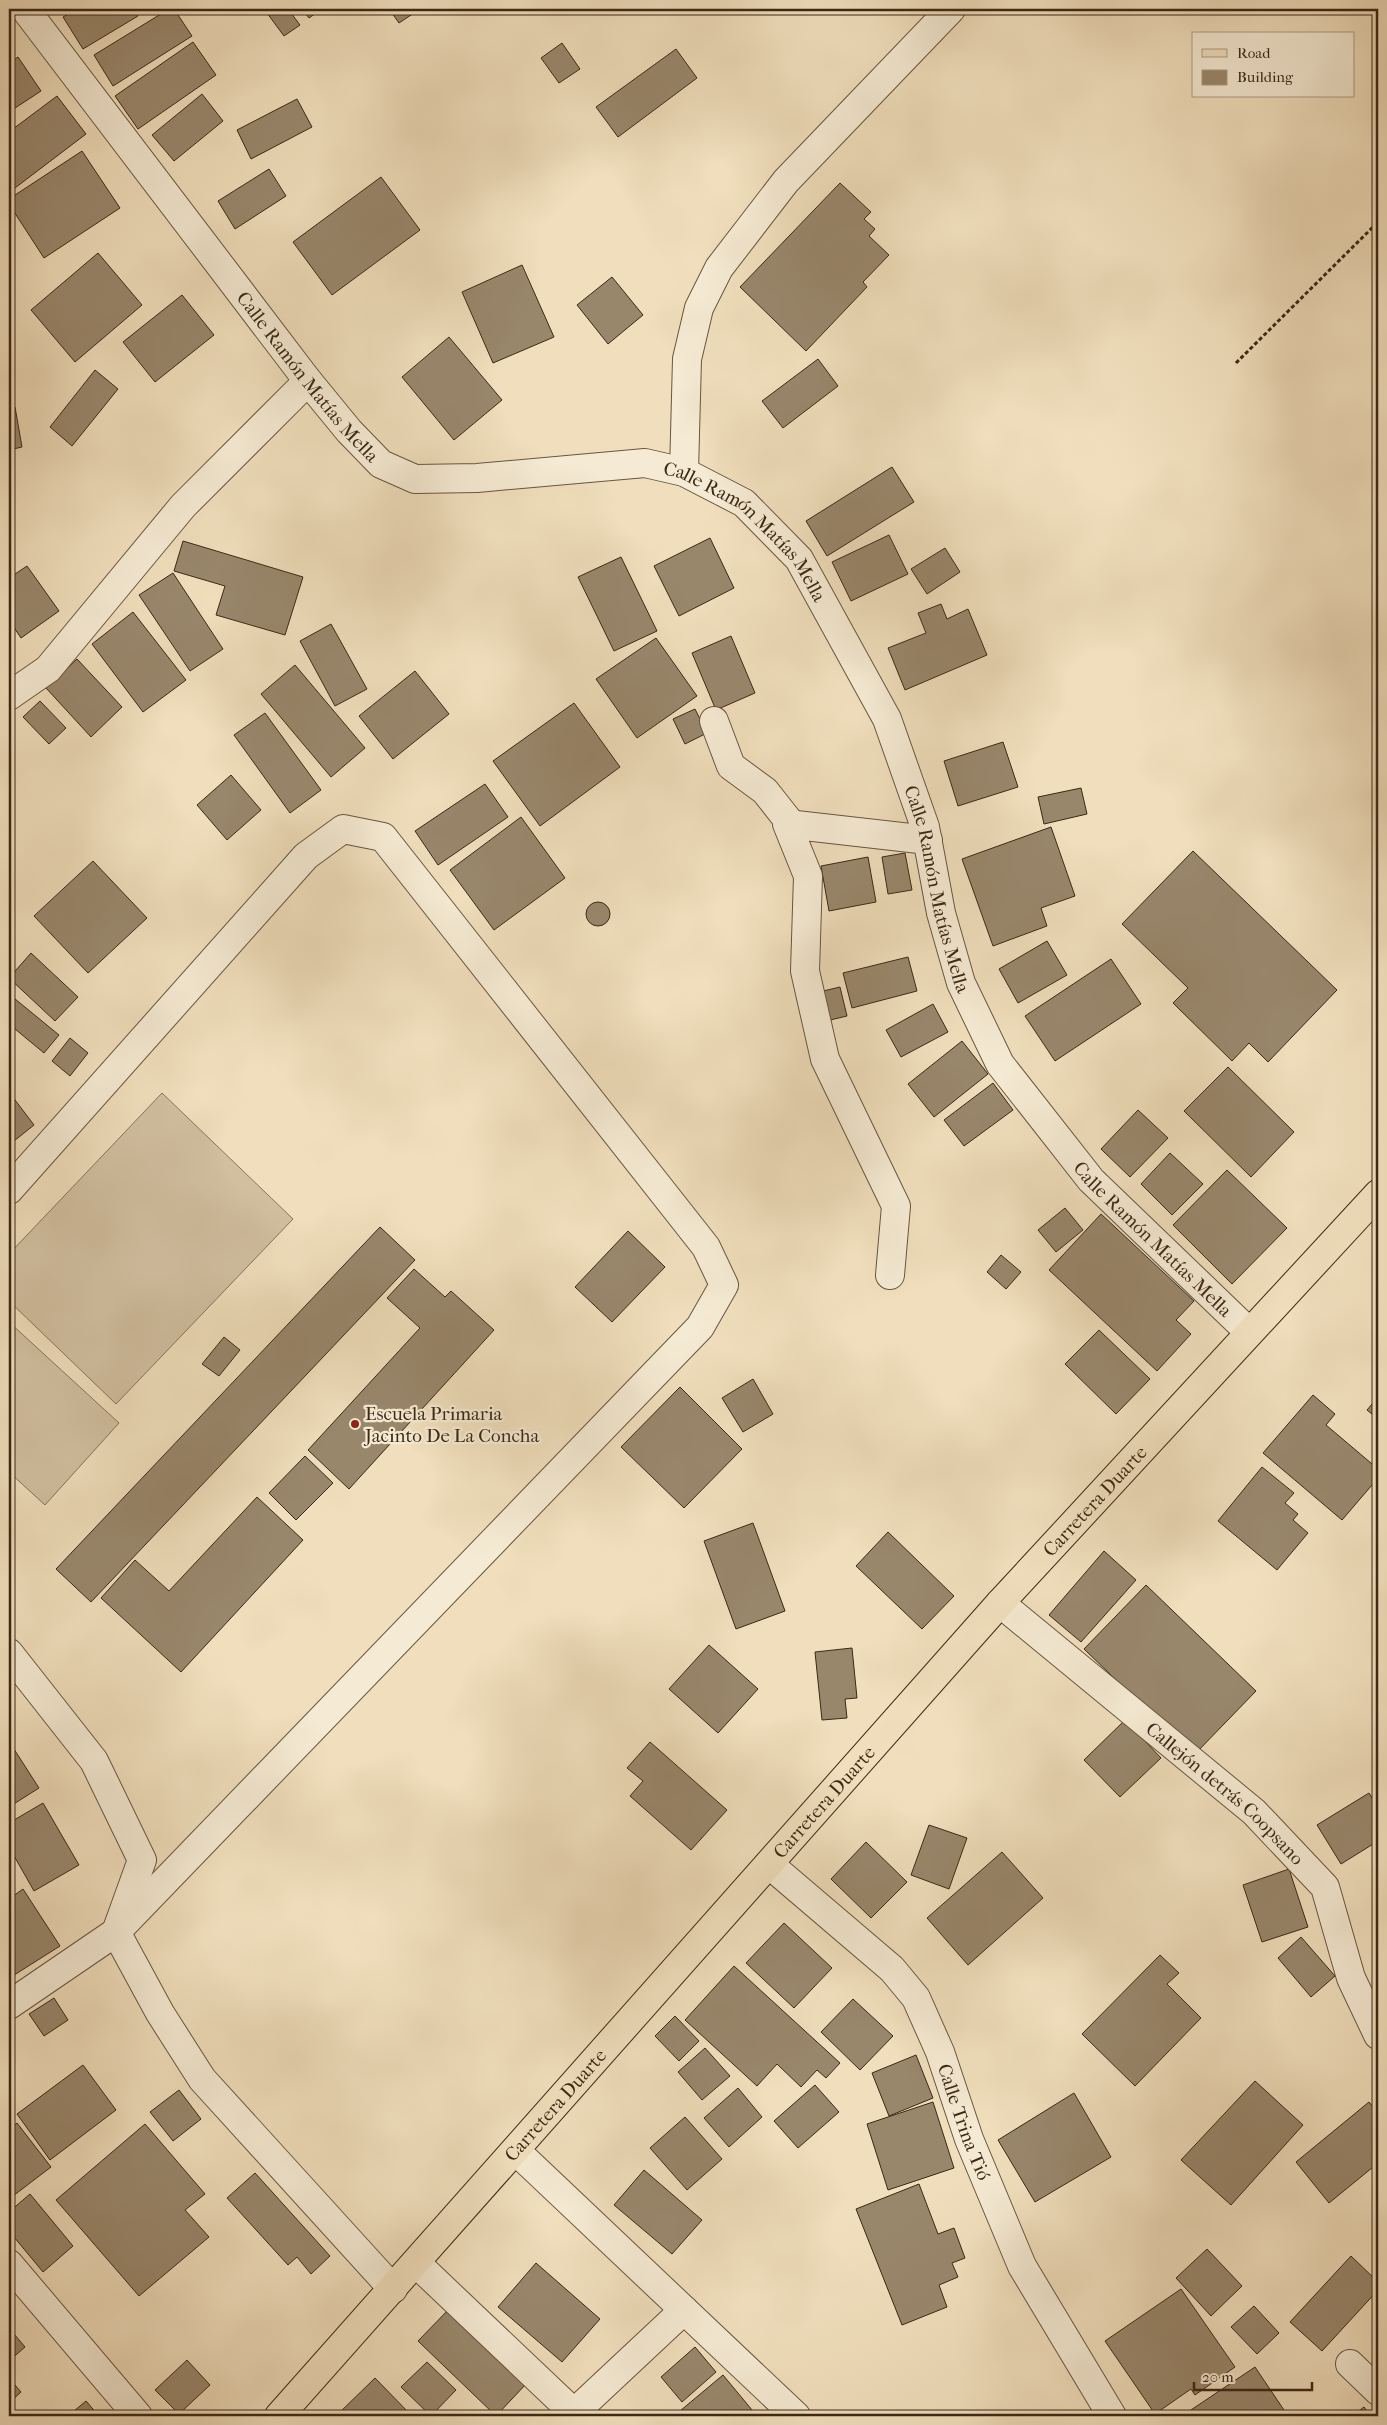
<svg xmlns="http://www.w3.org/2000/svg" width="1387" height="2425" font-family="'IM FELL French Canon',serif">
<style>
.pitch{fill:#d1bfa0;stroke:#86745b}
.building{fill:#99876c;stroke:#3b2816}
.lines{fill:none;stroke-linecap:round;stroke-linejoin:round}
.street-casing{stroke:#685640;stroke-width:30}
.primary-casing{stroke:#3b2816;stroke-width:30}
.path{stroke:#3b2816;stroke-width:3;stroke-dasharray:4 2.5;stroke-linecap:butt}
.street{stroke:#f5ead3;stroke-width:28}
.primary{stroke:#f0debc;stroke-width:28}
.poi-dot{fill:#8f2418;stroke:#f5ead3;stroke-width:2}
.labels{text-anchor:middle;stroke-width:4.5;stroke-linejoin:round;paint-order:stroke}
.street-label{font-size:19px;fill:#3b2816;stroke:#f5ead3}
.poi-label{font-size:19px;fill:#3b2816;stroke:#f5ead3;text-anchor:start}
</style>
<rect width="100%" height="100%" fill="#f0debc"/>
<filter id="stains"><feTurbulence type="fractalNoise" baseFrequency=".004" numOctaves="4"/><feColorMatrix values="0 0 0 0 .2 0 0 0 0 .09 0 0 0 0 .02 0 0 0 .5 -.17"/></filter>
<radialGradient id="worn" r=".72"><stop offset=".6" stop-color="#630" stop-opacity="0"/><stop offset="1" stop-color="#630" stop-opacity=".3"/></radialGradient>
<path class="pitch" d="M162 1093 293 1219 116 1404 9 1301V1254Z
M9 1322 119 1423 45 1505 9 1472Z"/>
<path class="building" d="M77 9H134L138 16 83 49 63 17Z
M169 9H174L192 36 113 86 94 55Z
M264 9H288L300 25 284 36Z
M302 9H322L309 18Z
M389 9H420L399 23Z
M193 42 216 75 138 129 115 96Z
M562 43 580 69 559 83 541 58Z
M676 49 697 78 618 137 596 107Z
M18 57 41 91 9 112V63Z
M202 94 223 121 174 161 152 135Z
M57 96 86 134 11 191 9 187V132Z
M297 99 312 127 251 159 237 130Z
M82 151 120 208 44 258 9 204V199Z
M269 169 286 196 235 229 218 201Z
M381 177 420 230 332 295 293 242Z
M840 183 871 212 864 219 875 229 869 236 889 255 863 282 867 287 806 351 740 287Z
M98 253 142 305 75 362 31 310Z
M522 265 554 337 493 363 462 292Z
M612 277 643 315 608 344 577 305Z
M182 295 214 335 155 382 123 342Z
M449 337 502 400 454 440 402 377Z
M818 359 838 386 783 428 762 401Z
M95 370 118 389 72 446 50 427Z
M15 407 22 447 9 450V408Z
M892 467 914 502 827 556 806 521Z
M889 535 908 574 851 601 832 562Z
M710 538 734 588 679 616 654 566Z
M183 541 303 577 285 635 216 615 225 586 174 571Z
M945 548 960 572 927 594 911 569Z
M621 557 657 631 614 651 578 577Z
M27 566 59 611 21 638 9 620V578Z
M173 573 223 649 190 671 139 595Z
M941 604 947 619 968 609 987 655 905 690 888 648 926 633 918 613Z
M133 612 186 680 143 712 92 644Z
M331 624 367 689 335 706 300 641Z
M731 636 755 693 716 710 692 653Z
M656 638 697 696 637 738 596 679Z
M77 659 122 707 91 737 46 688Z
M295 665 365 748 331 777 261 694Z
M415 671 449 714 393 759 359 716Z
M40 701 66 728 49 744 23 717Z
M574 703 620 767 540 826 493 761Z
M695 709 707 733 685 744 673 719Z
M265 713 321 790 290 813 234 735Z
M1003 742 1018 787 958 806 944 761Z
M231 775 261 810 227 840 197 805Z
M485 784 508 817 438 865 415 831Z
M1081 788 1087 814 1044 824 1038 797Z
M521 817 565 878 494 930 450 870Z
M1051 827 1075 896 1041 908 1047 926 993 946 962 859Z
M1193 851 1337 990 1268 1062 1249 1043 1232 1061 1173 1003 1188 988 1122 924Z
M905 853 912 890 888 894 882 857Z
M868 857 876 902 829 911 821 866Z
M93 861 147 918 88 973 34 916Z
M586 914a12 12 0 1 1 24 0a12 12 0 1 1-24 0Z
M1047 941 1067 975 1018 1003 999 969Z
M31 953 78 997 55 1021 9 978Z
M908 957 917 991 852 1008 843 973Z
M1111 959 1141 1004 1055 1061 1025 1016Z
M840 987 847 1016 826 1021 819 992Z
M9 994 59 1035 44 1053 9 1024Z
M933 1004 948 1032 901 1057 886 1030Z
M70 1038 88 1053 70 1076 52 1061Z
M962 1041 988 1074 934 1117 908 1084Z
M1228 1067 1294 1132 1251 1177 1184 1111Z
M993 1083 1013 1110 964 1146 944 1120Z
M9 1092 34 1125 9 1145Z
M1138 1110 1168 1138 1130 1177 1101 1149Z
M1170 1153 1203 1184 1172 1215 1141 1184Z
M1227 1170 1287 1228 1232 1284 1173 1225Z
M1065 1208 1083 1230 1056 1252 1038 1230Z
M1101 1214 1194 1301 1176 1320 1191 1334 1157 1371 1049 1270Z
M380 1227 415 1260 91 1602 56 1569Z
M628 1231 665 1267 612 1322 575 1287Z
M1001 1255 1021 1272 1006 1289 987 1272Z
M414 1269 445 1297 451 1291 494 1330 349 1489 308 1450 420 1328 387 1298Z
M1099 1330 1150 1379 1116 1414 1065 1364Z
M224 1337 240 1350 219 1376 202 1364Z
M753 1379 773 1414 743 1432 722 1398Z
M680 1387 742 1449 684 1508 621 1447Z
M1313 1395 1335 1414 1326 1425 1378 1469V1478L1342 1520 1263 1453Z
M1378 1397V1419L1367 1410Z
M305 1456 333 1483 296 1520 269 1493Z
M1262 1467 1294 1493 1285 1503 1298 1514 1293 1520 1308 1533 1277 1570 1218 1521Z
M257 1497 303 1540 181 1672 101 1598 135 1560 169 1591Z
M753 1523 785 1611 736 1629 704 1541Z
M888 1532 954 1596 922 1629 856 1566Z
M1104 1551 1136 1580 1081 1642 1049 1615Z
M1146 1585 1256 1691 1194 1755 1084 1649Z
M709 1645 758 1689 718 1733 669 1689Z
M852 1648 857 1698 845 1699 847 1718 822 1720 815 1652Z
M1125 1720 1161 1758 1120 1797 1084 1760Z
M650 1742 727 1810 691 1850 630 1796 643 1781 627 1768Z
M12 1746 39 1788 9 1807V1748Z
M1369 1793 1378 1808V1841L1341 1864 1317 1825Z
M43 1803 79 1865 34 1891 9 1847V1823Z
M929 1825 967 1838 949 1889 911 1875Z
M866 1842 907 1882 871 1918 831 1879Z
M1002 1852 1043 1898 968 1965 927 1918Z
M1289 1869 1308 1927 1262 1942 1243 1885Z
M23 1889 60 1946 11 1977 9 1974V1899Z
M784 1923 832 1968 794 2008 746 1963Z
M1301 1937 1335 1976 1311 1997 1278 1958Z
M1160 1955 1179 1973 1167 1984 1201 2018 1135 2086 1082 2034Z
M734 1966 840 2063 826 2078 817 2070 801 2087 777 2064 757 2086 685 2020Z
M54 1998 68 2020 44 2036 29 2014Z
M853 1999 893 2036 860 2070 821 2032Z
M675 2016 699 2041 679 2061 655 2036Z
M705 2048 730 2076 702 2100 678 2072Z
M916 2055 933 2098 889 2116 872 2073Z
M83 2065 116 2110 50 2160 17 2114Z
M1255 2081 1303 2125 1231 2205 1181 2160Z
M815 2085 839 2112 798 2148 774 2121Z
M738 2088 762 2117 729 2147 704 2118Z
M179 2090 201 2119 173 2141 150 2112Z
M1074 2093 1111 2157 1035 2202 998 2140Z
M933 2102 954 2168 888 2190 867 2124Z
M1369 2102 1378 2113V2163L1329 2203 1296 2162Z
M685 2117 722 2159 687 2190 650 2148Z
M17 2123 51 2167 9 2199V2130Z
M145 2124 205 2194 185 2210 209 2237 139 2296 56 2200Z
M644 2170 702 2220 672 2254 614 2205Z
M255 2173 330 2256 311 2274 297 2257 288 2265 227 2198Z
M919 2184 938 2234 954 2228 965 2258 952 2263 958 2277 939 2285 947 2307 902 2325 856 2209Z
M30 2194 73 2246 43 2272 9 2231V2212Z
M1207 2249 1242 2286 1211 2316 1176 2278Z
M1351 2256 1378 2282V2290L1322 2351 1290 2322Z
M536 2263 600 2319 562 2362 498 2307Z
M1181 2289 1235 2367 1195 2395 1191 2389 1155 2414 1105 2341Z
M1254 2306 1279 2333 1257 2354 1231 2327Z
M450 2308 527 2383 496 2416 418 2341Z
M9 2328 25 2347 9 2361Z
M695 2347 716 2372 682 2402 661 2377Z
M187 2360 210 2385 179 2414 155 2390Z
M427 2362 456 2390 431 2416 401 2387Z
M1255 2367 1288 2416H1182Z
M723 2375 757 2416H674Z
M9 2378 21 2392 9 2403Z
M375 2378 412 2416 337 2415Z
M86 2401 99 2416H68Z
M1364 2407 1371 2416H1352Z"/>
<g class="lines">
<defs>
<g id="street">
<path id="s1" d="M25 9 308 381 349 431 381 464 415 479 477 478 645 463 684 472 744 503 799 559 887 719 925 827 941 913 961 983 1000 1064 1091 1180 1249 1332"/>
<path d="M684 472 687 359 699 308 719 268 786 181 951 9"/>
<path d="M9 696 48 669 183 506 308 381"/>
<path d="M714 721 731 766 765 791 791 824"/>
<path d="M9 1190 306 856 343 829 383 837 706 1247 724 1285 700 1327 116 1932 9 2005"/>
<path d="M890 1275 896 1206 825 1059 805 971 808 876 787 824 928 840"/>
<path id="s2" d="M1000 1603 1254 1812 1325 1887 1351 1978 1378 2035"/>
<path d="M9 1653 94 1761 142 1860 116 1932 160 2013 202 2079 393 2289"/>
<path id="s3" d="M770 1865 892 1969 916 1998 940 2052 969 2139 1022 2266 1112 2416"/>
<path d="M516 2151 796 2416"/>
<path d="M416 2263 574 2413 684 2310"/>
<path d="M9 2264 138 2416"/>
<path d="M1350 2364 1378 2391"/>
</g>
<g id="primary">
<path id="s4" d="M279 2416 1000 1603 1378 1194"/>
</g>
</defs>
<use href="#street" class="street-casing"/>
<use href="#primary" class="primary-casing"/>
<path class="path" d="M1236 363 1378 222"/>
<use href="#street" class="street"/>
<use href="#primary" class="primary"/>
</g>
<circle class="poi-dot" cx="355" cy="1424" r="5"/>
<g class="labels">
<g class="street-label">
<text dy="7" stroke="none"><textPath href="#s1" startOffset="464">Calle Ramón Matías Mella</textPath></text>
<text dy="7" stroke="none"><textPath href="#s1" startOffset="972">Calle Ramón Matías Mella</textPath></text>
<text dy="7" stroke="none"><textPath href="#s1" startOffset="1392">Calle Ramón Matías Mella</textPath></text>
<text dy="7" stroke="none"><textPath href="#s1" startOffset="1812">Calle Ramón Matías Mella</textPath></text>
<text dy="7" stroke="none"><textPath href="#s4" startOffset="1226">Carretera Duarte</textPath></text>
<text dy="7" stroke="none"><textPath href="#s2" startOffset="295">Callejón detrás Coopsano</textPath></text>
<text dy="7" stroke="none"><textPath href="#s4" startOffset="821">Carretera Duarte</textPath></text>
<text dy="7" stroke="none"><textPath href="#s4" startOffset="416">Carretera Duarte</textPath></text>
<text dy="7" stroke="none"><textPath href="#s3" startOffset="331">Calle Trina Tió</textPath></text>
</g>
<g class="poi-label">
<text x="365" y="1420">Escuela Primaria<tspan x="365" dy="22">Jacinto De La Concha</tspan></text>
</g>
</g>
<rect width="1387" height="2425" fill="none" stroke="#f0debc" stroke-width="30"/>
<rect x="10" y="10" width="1367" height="2405" fill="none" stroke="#3b2816" stroke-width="2.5"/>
<rect x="15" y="15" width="1357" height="2395" fill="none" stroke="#3b2816"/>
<rect x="1192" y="32" width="162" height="65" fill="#f5ead3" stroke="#ab9c87"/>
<rect x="1202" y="49" width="25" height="8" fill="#f0debc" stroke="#ab9c87"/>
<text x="1237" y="58" font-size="15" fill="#3b2816">Road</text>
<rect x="1202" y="70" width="25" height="15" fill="#99876c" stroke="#ab9c87"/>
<text x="1237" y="82" font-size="15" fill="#3b2816">Building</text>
<path d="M1194 2382v8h118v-8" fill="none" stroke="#3b2816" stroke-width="2.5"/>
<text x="1202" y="2382" font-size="15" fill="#3b2816" stroke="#f5ead3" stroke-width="4" paint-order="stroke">20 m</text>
<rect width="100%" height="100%" filter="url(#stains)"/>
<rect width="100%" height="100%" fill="url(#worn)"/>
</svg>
